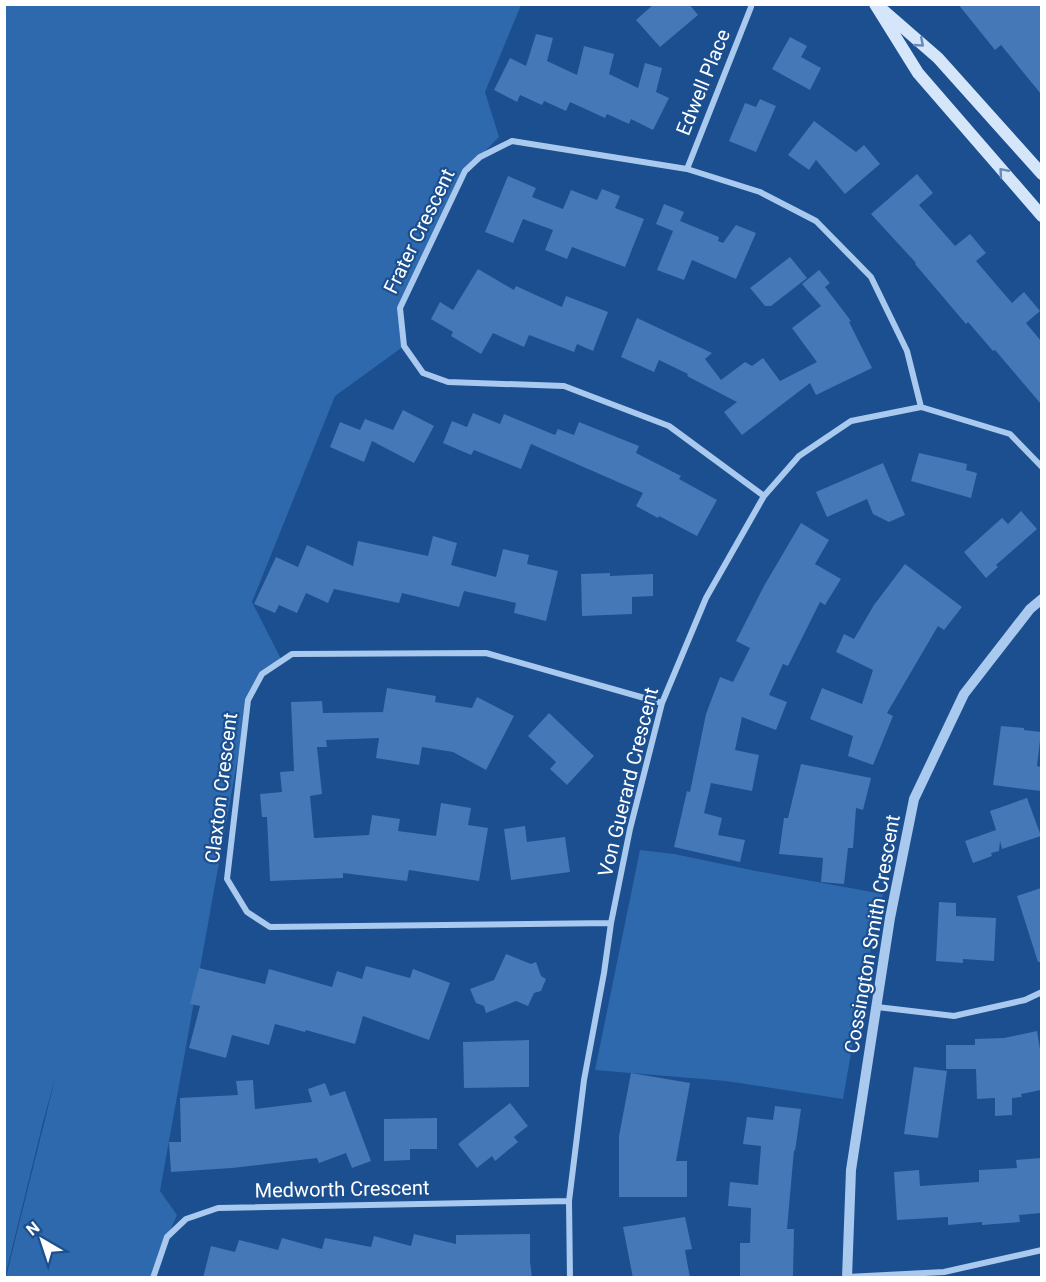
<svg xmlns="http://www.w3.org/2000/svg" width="1046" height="1282" font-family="Roboto,sans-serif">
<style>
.green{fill:#2e69ad}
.building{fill:#4478b7}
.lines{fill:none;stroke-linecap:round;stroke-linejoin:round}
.minor{stroke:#a9c9ee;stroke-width:6}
.tertiary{stroke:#a9c9ee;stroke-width:10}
.secondary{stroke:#d6e6fa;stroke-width:12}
.oneway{stroke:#668bba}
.labels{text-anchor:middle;stroke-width:4.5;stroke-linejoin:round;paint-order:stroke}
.street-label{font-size:20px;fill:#fff;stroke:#1b4f8f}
</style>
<rect width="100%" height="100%" fill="#1b4f8f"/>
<path class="green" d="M5 5H521L485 92 499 137 465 171 400 308 404 346 335 396 252 602 282 661 262 674 248 701 160 1191 177 1215 167 1237 153 1277H6L56 1075 43 1122 5 1277Z
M640 850 674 854 756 871 883 894 862 990 843 1099 726 1081 595 1070Z"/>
<path class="building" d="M654 4H689L698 15 660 47 636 20Z
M958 4H1041V94L1001 45 995 50Z
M536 34 553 38 547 61 577 75 584 46 614 54 609 74 638 88 645 63 662 68 656 92 669 98 653 130 631 119 629 124 607 114 605 118 570 102 566 111 544 101 542 105 520 95 517 102 494 90 510 58 526 66Z
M790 37 807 46 801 57 821 68 810 90 772 69Z
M760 99 776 106 756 152 729 141 745 103 756 107Z
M814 121 856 152 864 145 880 164 845 194 816 160 809 170 788 155Z
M917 174 933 193 919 205 955 246 970 234 986 253 976 261 1012 303 1024 292 1040 311 1026 323 1041 341V404L995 350 993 351 968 322 966 324 915 264 916 263 871 214Z
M508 176 536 188 532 197 563 209 571 190 597 200 602 189 620 196 615 208 644 219 625 267 572 247 567 259 545 250 553 230 523 219 513 243 485 232Z
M664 204 684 212 680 221 719 237 718 241 723 243 736 225 756 233 736 279 692 260 684 280 657 270 673 231 656 224Z
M790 257 807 278 771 306H765L750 288Z
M478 269 514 290 516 286 562 307 566 296 608 312 593 351 577 344 574 352 529 335 524 347 493 333 481 354 451 336 453 332 431 319 440 302 453 310Z
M819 270 830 283 825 287 851 321 849 322 872 368 816 395 810 383 742 435 724 412 737 402 687 376 688 374 659 360 654 372 621 357 637 318 712 353 705 359 721 380 745 362 752 366 763 358 780 381 817 362 792 328 821 306 802 284Z
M403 410 434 426 414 463 372 441 364 462 330 447 340 422 360 430 365 419 393 430Z
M473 413 500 424 504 414 555 435 558 429 574 435 579 422 639 446 636 453 681 476 679 479 717 500 697 536 659 516 658 518 636 506 643 493 531 444 521 469 474 450 471 455 443 443 452 421 467 427Z
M919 453 967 464 966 470 977 473 971 498 911 481Z
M883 463 905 515 889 522 873 514 867 499 827 517 816 492Z
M1021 511 1037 529 996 565 998 567 986 578 964 552 1002 518 1008 524Z
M801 523 829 540 815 564 841 579 825 605 820 602 788 666 783 664 769 695 787 702 776 730 742 717 735 750 759 755 752 791 711 783 704 813 722 818 718 835 745 840 740 862 674 847 687 791 690 792 706 714 720 677 733 682 750 648 736 641 764 586Z
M433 536 457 543 451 565 496 577 503 549 529 555 527 564 558 571 546 621 514 613 516 603 464 591 459 607 402 593 399 603 334 589 328 603 306 593 297 613 279 605 275 613 254 604 276 557 298 567 307 545 353 566 358 541 428 556Z
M905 564 962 607 944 630 938 626 887 713 893 716 873 765 848 756 853 736 810 719 822 688 862 704 873 670 836 652 844 634 854 639 874 605Z
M610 573V576L653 574V596L632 597V614L582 616 581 574Z
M387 688 436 696 435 702 472 708 477 697 514 716 486 770 453 752 422 747 419 765 376 758 379 738 326 740 327 747H317L322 794 310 796 314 838 369 835 372 815 400 819 398 831 436 836 441 803 471 808 468 825 488 828 479 881 409 870 407 881 343 873V878L270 881 267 817H262L260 794 282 792 280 772 294 771 291 702 322 701 323 713 383 712Z
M549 713 594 756 567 785 550 769 556 762 528 736Z
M1001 726 1024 728V730L1041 732 1037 766 1041 767V791L993 785Z
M801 764 871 778 863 810 856 808 853 848H848L844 884 821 882 823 858 779 854 784 818H788Z
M1027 798 1041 836 1002 849 1000 841 999 851 991 853 992 856 973 863 965 841 996 830 990 811Z
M525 826 527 842 565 837 570 872 511 880 504 829Z
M1041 888V962H1038L1017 896Z
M939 902 956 903V916L996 918 994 961 963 959V963L936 961Z
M506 954 531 964 536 962 541 976 546 979 541 991 534 993 528 1006 516 1001 486 1013 484 1006 476 1003 470 989 494 980Z
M366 966 410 978 413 969 450 983 429 1040 363 1016 355 1044 306 1030 305 1032 275 1024 269 1045 232 1035 226 1058 189 1048 200 1006 190 1004 199 968 265 984 269 969 332 987 337 971 362 979Z
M1037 1031 1041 1055V1090L1021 1094 1022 1097 1012 1098V1115L995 1116V1098L977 1099 976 1069H946V1045H975V1039L1004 1038Z
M529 1040V1087L464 1088 463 1042Z
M914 1067 947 1071 938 1138 904 1134Z
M631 1073 690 1083 676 1161H687V1197H619V1136Z
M253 1080 255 1109 312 1102 308 1089 325 1083 330 1096 345 1091 371 1161 352 1168 346 1153 319 1163 317 1158 232 1168 171 1172 169 1142H181L180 1098 238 1095 236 1081Z
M510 1103 528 1126 514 1137 518 1142 495 1161 492 1156 477 1168 458 1144Z
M775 1106 801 1109 795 1151 794 1150 787 1229H794L793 1276H740V1243H750L751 1208 728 1206 730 1182 758 1185 761 1146 743 1144 747 1117 773 1120Z
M437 1118V1149H410V1160L384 1161V1119Z
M1041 1158V1213L1019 1215 1020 1222 982 1225V1222L948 1225V1217L897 1220 894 1172 919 1170 920 1186 979 1182V1170L1017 1168 1016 1160Z
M685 1217 692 1249 685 1250 690 1278H633L623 1227Z
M414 1234 456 1244V1235L530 1234V1261L532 1278H203L211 1246 235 1252 239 1240 278 1250 282 1238 322 1249 325 1238 371 1247 374 1236 411 1246Z"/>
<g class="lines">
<path class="minor" d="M687 169 751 7
M764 496 669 426 564 386 448 382 423 373 404 346 400 308 465 171 480 157 512 141 687 169 760 192 816 221 871 277 907 351 921 407
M611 923 270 927 247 912 227 879 248 700 262 674 292 654 486 653 662 703
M877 1007 954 1016 1025 1000 1042 992
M847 1277 944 1272 1042 1250
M153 1278 167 1237 186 1219 218 1208 569 1201
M570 1278 569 1201 584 1080 604 973 611 923 630 829 662 703 706 598 764 496 799 456 851 421 921 407 1010 434 1042 467"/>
<path class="tertiary" d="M847 1278 851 1170 890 918 914 799 964 694 1030 609 1042 599"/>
<path class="secondary" d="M875 4 918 73 1042 216
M884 11 938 58 1042 174"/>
</g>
<defs><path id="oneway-chevron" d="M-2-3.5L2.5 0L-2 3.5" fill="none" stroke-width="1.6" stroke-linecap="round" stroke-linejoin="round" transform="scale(1.5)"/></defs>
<g class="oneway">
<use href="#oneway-chevron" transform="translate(920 43) rotate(41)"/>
<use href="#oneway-chevron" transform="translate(1003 172) rotate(-131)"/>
</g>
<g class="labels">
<g class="street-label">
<text transform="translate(703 82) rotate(-68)" y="7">Edwell Place</text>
<text transform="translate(419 231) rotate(-64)" y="7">Frater Crescent</text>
<text transform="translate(628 782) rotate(-76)" y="7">Von Guerard Crescent</text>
<text transform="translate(221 788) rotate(-83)" y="7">Claxton Crescent</text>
<text transform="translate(872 934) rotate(-80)" y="7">Cossington Smith Crescent</text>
<text transform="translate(342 1189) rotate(-1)" y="7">Medworth Crescent</text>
</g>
</g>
<rect width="1046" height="1282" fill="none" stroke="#ffffff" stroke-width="12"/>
<g transform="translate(42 1240) rotate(321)" stroke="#1b4f8f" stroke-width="4.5" paint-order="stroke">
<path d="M0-4.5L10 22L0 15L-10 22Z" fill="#ffffff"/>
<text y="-9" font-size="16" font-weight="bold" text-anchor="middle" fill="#ffffff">N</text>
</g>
</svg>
